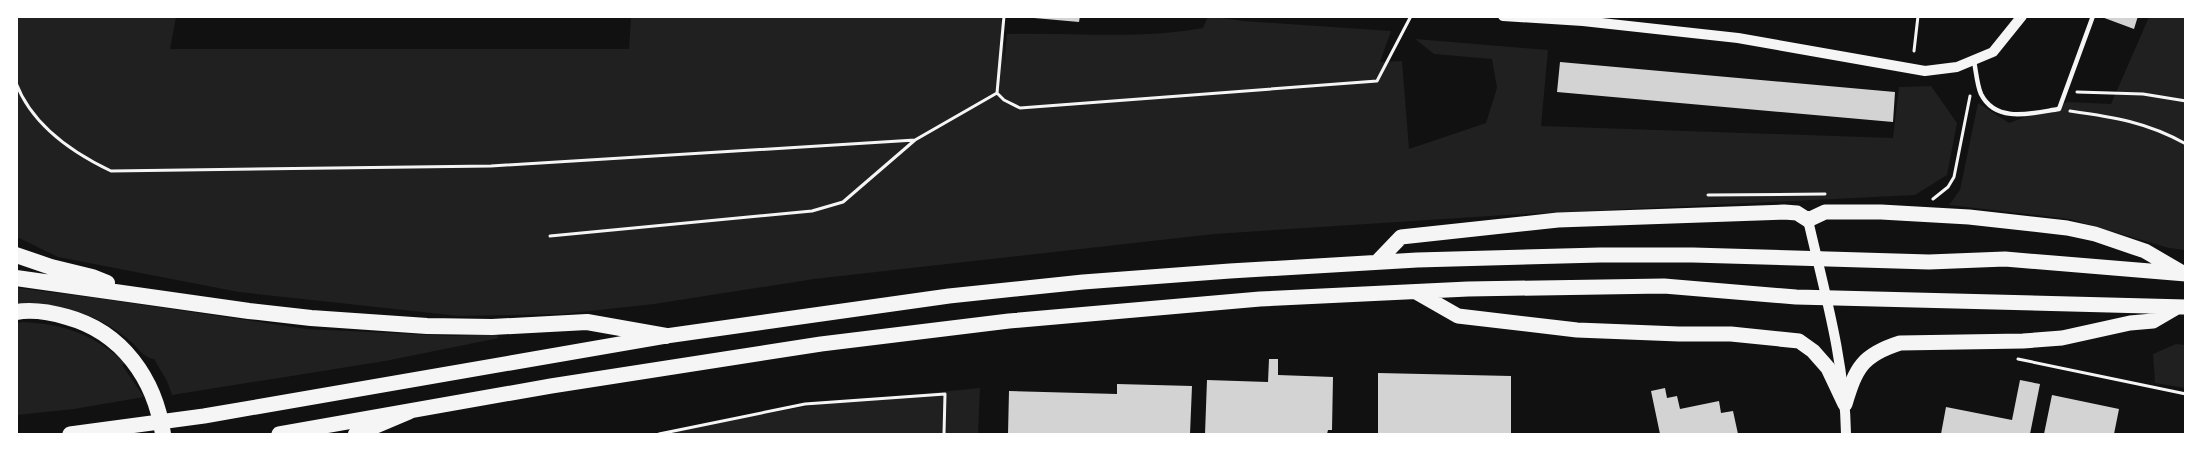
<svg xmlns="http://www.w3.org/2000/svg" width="2202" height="451" font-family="'IBM Plex Serif',serif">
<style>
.green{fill:#202020}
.building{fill:#d3d3d3}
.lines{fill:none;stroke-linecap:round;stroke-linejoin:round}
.path{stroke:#f5f5f5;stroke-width:3}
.service{stroke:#f5f5f5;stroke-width:4.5}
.tertiary{stroke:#f5f5f5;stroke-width:10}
.trunk{stroke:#f5f5f5;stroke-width:15}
.motorway{stroke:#f5f5f5;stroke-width:16}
</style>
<rect width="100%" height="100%" fill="#111"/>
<path class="green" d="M1208 16 1243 21 1391 31 1380 62 1402 61 1409 149 1486 123 1497 88 1492 59 1434 54 1415 39 1548 50 1541 126 1893 138 1899 87 1931 86 1957 123 1947 175 1915 195 1506 215 1214 234 814 279 654 304 562 314 459 316 239 292 58 257 17 237 16 17H176L170 49H629L631 17H1001L1004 36V64L1007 34C1073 32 1138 40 1203 28Z
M2149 17H2185V250L2169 248 2070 219 1949 205 1960 190 1978 103 2009 123 2068 102 2111 104Z
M17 288 96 298 306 329 453 336 496 334 499 338 385 361 172 395 167 381 154 359C142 357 138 347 129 340 97 313 58 302 17 305Z
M23 322C65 324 93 334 125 363L122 365 144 397 74 409 17 415V323Z
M2176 344 2185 345V388L2155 383 2153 354Z
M980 388 978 434H651L820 404Z"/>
<path class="building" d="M1034 16H1080L1079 22 1034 18Z
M2099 16H2138L2134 29Z
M1560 62 1895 92 1893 122 1557 92Z
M1269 359H1278V375L1333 377 1332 430H1328L1327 434H1205L1207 380 1268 382Z
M1378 373 1511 376V434H1378Z
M2020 380 2040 384 2030 434H1941L1946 407 2012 420Z
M1117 384 1192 386 1190 434H1008L1009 391 1117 394Z
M1665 388 1667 398 1677 396 1680 409 1719 401 1721 413 1733 411 1738 434H1660L1651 391Z
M2052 395 2119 409 2114 434H2044Z"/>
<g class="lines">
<path class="path" d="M1004 16 997 93 1004 100 1020 108 1377 81 1411 16
M1914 51 1918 16
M16 83C32 125 71 152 111 171L491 166 915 140
M2077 92 2143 94 2186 101
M2070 111C2113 117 2147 122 2186 144
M1708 195 1825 194
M1933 199 1948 187 1954 177 1970 96
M550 236 812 211 843 202 915 140 997 93
M2018 359 2186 394
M659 434 805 404 945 394 944 434"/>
<path class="service" d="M1974 61C1976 71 1977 85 1981 94 1996 124 2033 113 2059 109L2093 16"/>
<path class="tertiary" d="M1503 16 1583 21 1738 38 1925 71 1957 67 1993 52 2022 16
M1808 220C1824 290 1845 362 1846 434"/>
<path class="trunk" d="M1377 262 1401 237 1558 220 1784 212 1797 213 1808 220 1825 212H1881L1969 217 2067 228 2095 234 2145 251 2181 272
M1416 292 1458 316 1577 330 1679 334H1731L1799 341 1813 351 1828 368 1845 404
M1845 404C1856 368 1862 355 1900 343L2023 341 2062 338 2130 323 2153 321 2177 307
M70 434 204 416 666 336 949 296 1083 282 1230 271 1417 260 1600 255H1693L1929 262 2005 259 2186 274
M279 434 551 386 821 344 1009 321 1260 299 1468 289 1664 286 1796 297 2186 307"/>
<path class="motorway" d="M16 255 51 267 92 277 107 283
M16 278 249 311 311 318 427 326 492 327 587 322 666 336
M16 312C33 309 50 312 67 317 122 332 155 379 163 434
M356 434 408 412"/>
</g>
<rect width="2202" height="451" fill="none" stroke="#ffffff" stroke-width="36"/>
</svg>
